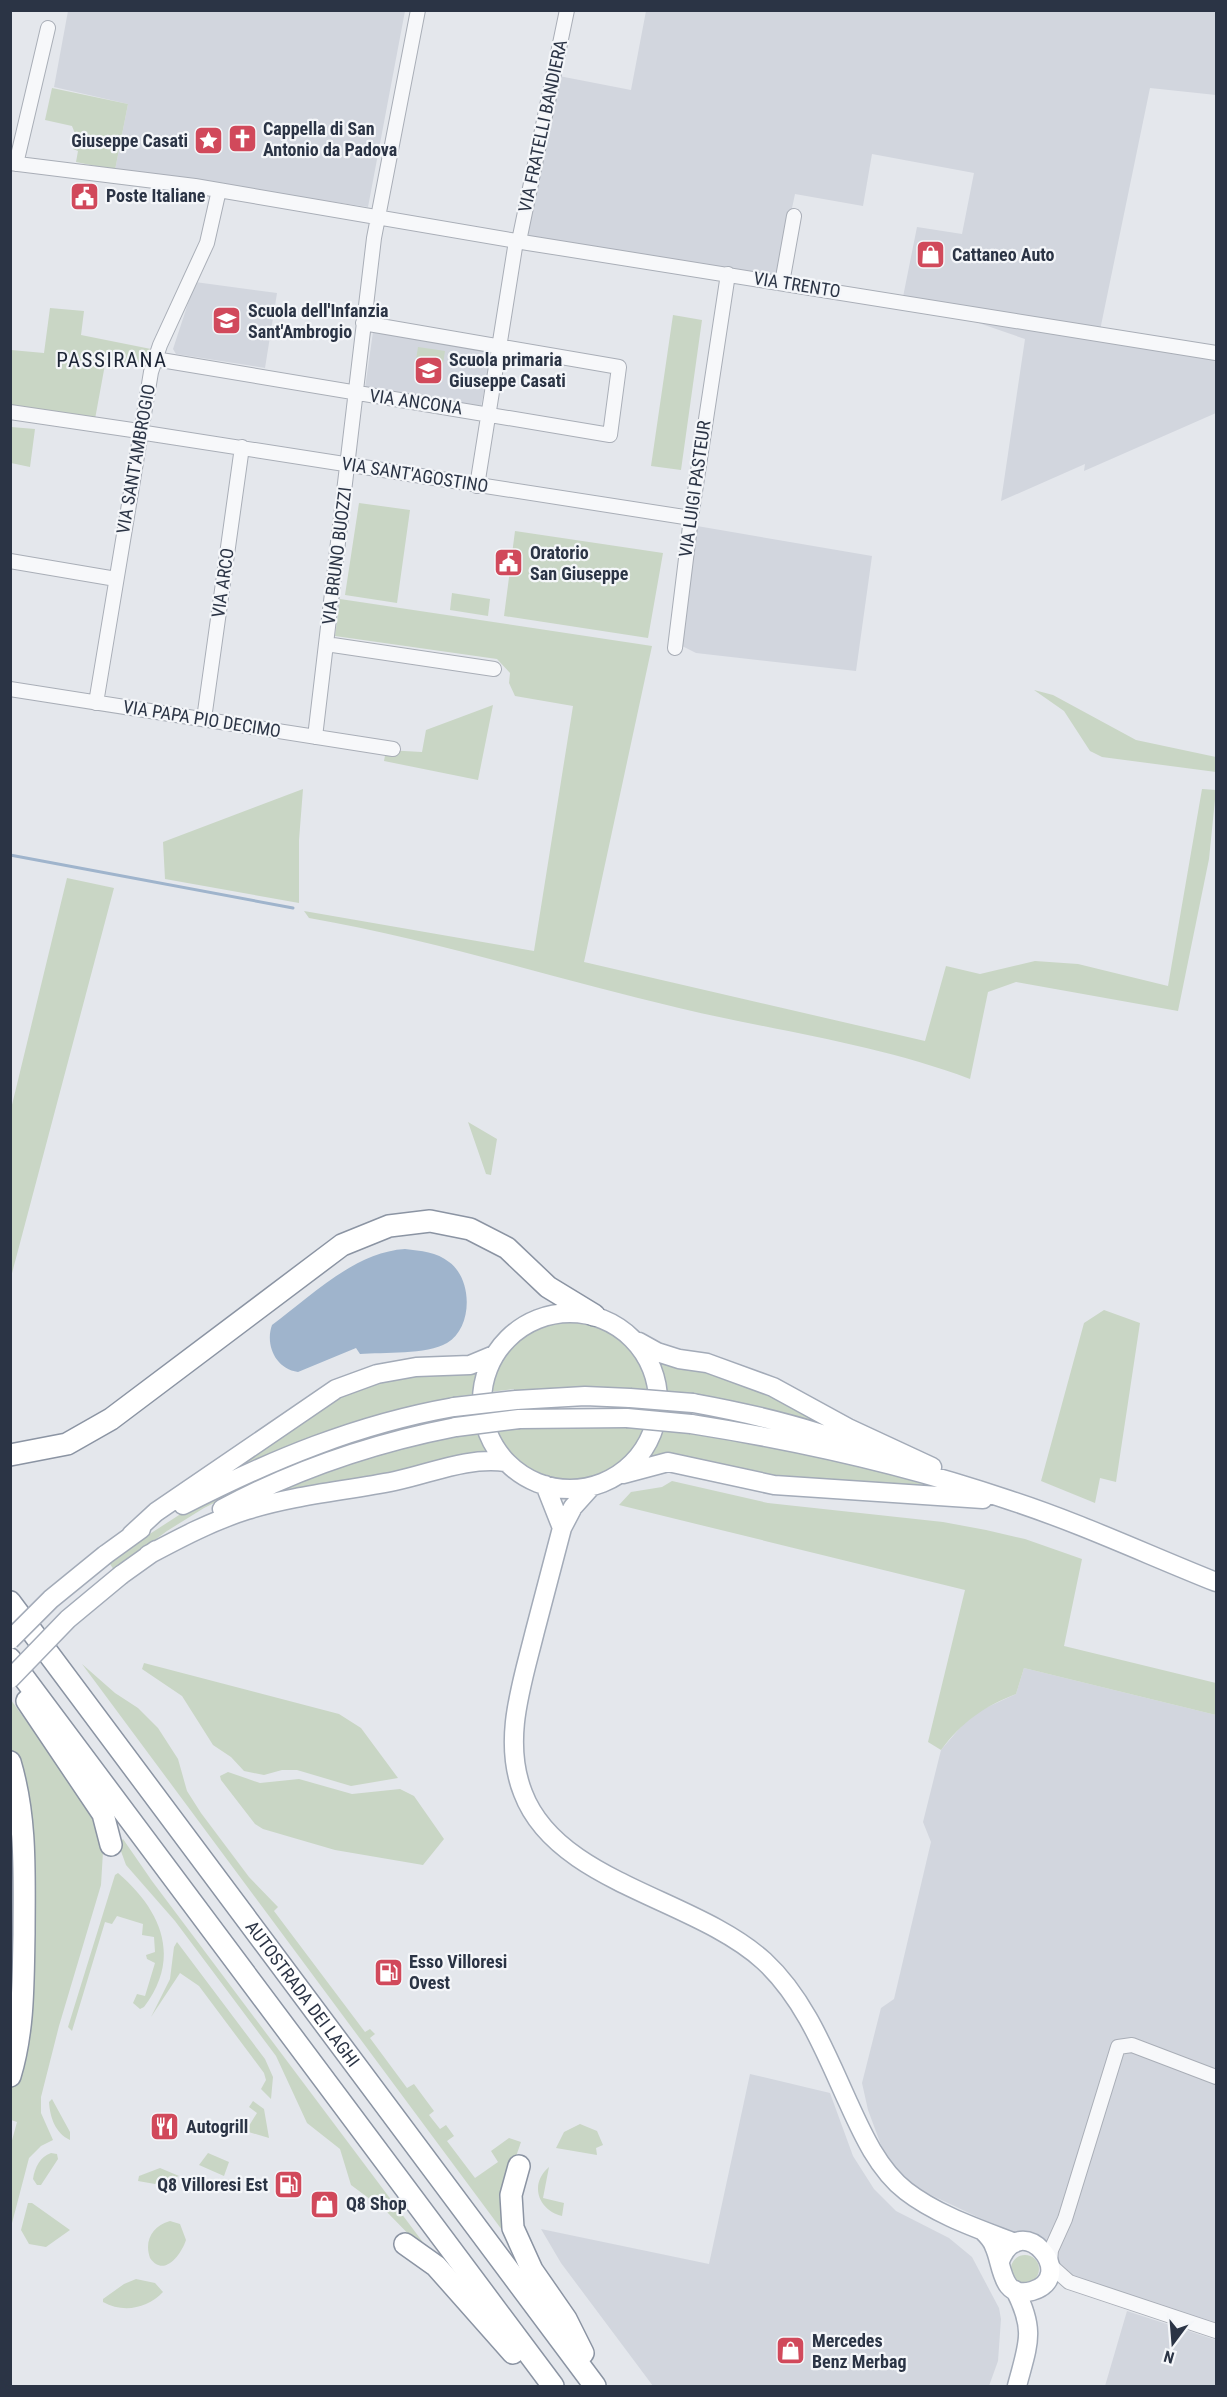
<svg xmlns="http://www.w3.org/2000/svg" width="1227" height="2397" font-family="'Roboto Condensed',sans-serif">
<style>
.built{fill:#d2d6de}
.green{fill:#c9d6c5}
.water{fill:#9fb4cc}
.lines{fill:none;stroke-linecap:round;stroke-linejoin:round}
.stream{stroke:#9fb4cc;stroke-width:3}
.minor-casing{stroke:#a9aeb7;stroke-width:16}
.major-casing{stroke:#a3abb8;stroke-width:21}
.highway-casing{stroke:#8b94a3;stroke-width:24}
.minor{stroke:#f7f8fa;stroke-width:14}
.major{stroke:#fff;stroke-width:18}
.highway{stroke:#fff;stroke-width:21}
.major-bridge-casing{stroke:#a3abb8;stroke-width:21;stroke-linecap:butt}
.major-bridge{stroke:#fff;stroke-width:18}
.labels{text-anchor:middle;stroke-width:4.5;stroke-linejoin:round;paint-order:stroke}
.street-label{font-size:18px;fill:#2b3445;stroke:#f4f6f9}
.poi-label{font-size:18px;font-weight:bold;fill:#2b3445;stroke:#f4f6f9;text-anchor:start}
.quarter-label{font-size:21px;letter-spacing:1.5px;fill:#1d2536;stroke:#f4f6f9}
</style>
<rect width="100%" height="100%" fill="#e4e7ec"/>
<path class="built" d="M68 11H405L368 207 115 170 128 104 54 87Z
M646 11H1216V95L1150 88 1098 340 1216 359V413L1084 471 1085 464 1001 501 1025 339 903 297 917 227 962 234 974 173 872 154 863 206 795 194 777 278 526 236 559 76 631 90Z
M195 282 277 293 265 368 176 354 173 349Z
M373 332 492 352 481 406 365 388Z
M697 526 872 556 856 671 696 653 682 646Z
M1024 1668 1216 1715V2325L1065 2275 1022 2238 916 2188 892 2164 881 2145 868 2110 862 2083 881 2008 894 1999 931 1842 923 1822 941 1750 965 1722 979 1711 1016 1694Z
M750 2074 830 2093 853 2156 874 2189 896 2211 949 2238 972 2257 999 2308 1001 2319 998 2361 989 2386H653L561 2263 541 2229 709 2264Z
M1127 2311 1216 2340V2386H1105Z"/>
<path class="green" d="M52 88 128 104 115 170 76 162 78 151 73 149 76 136 72 126 45 120Z
M50 308 84 311 81 335 151 349 147 367 106 359 95 419 11 407V350L44 353Z
M673 315 702 320 681 470 651 466Z
M418 347 445 351 443 364 416 360Z
M11 427 35 429 30 467 11 463Z
M359 503 410 510 397 603 345 595Z
M515 531 663 553 648 638 504 616Z
M452 593 490 599 488 616 450 610Z
M340 599 652 646 584 962 925 1041 946 966 980 974 1035 961 1078 964 1168 986 1202 789 1216 790 1209 859 1178 1011 1016 982 988 992 970 1079C877 1044 776 1031 679 1008 556 979 435 940 309 918L304 911 534 951 573 706 515 696 509 683 510 673 497 659 335 636Z
M1034 690 1053 695 1136 740 1216 757V772L1102 757 1090 751 1064 711Z
M493 705 478 780 384 761 386 750 422 752 426 730Z
M303 789 299 840V903L165 879 163 842Z
M67 878 114 888 11 1277V1109Z
M468 1122 497 1139 491 1175 486 1174Z
M1104 1310 1140 1323 1116 1482 1100 1478 1095 1503 1041 1481 1084 1323Z
M576 1321C617 1329 644 1351 652 1393H515L514 1389 490 1392C503 1344 526 1324 576 1321Z
M658 1359 753 1384 837 1432 666 1395 663 1375 656 1360Z
M481 1368 476 1394 453 1397V1400C374 1417 299 1438 227 1474L345 1393 384 1379Z
M453 1413 452 1422 242 1489 204 1508 167 1531 114 1570 110 1564 128 1548 193 1506 340 1441Z
M648 1427C623 1497 522 1501 493 1431L519 1428Z
M662 1428 793 1446 940 1489 825 1484 649 1459Z
M481 1433 491 1452 252 1502 268 1490 388 1447Z
M672 1481 768 1503 943 1522 986 1530 1025 1539 1082 1559 1064 1646 1216 1683V1715L1024 1668 1016 1694C983 1707 962 1722 941 1750L928 1742 965 1590 619 1505 631 1492 662 1487Z
M144 1663 339 1714 361 1728 398 1778 351 1786 297 1770H282L264 1775 244 1771 231 1757 213 1745 182 1696 142 1669Z
M82 1664 115 1693 138 1708 158 1728 178 1759 187 1791 201 1813 249 1877 278 1907 274 1911 365 2032 370 2029 375 2034 370 2038 407 2088 414 2084 434 2111 429 2115 440 2129 446 2125 454 2136 447 2141 475 2178 498 2162 491 2151 509 2138 521 2142 504 2191 502 2230Z
M11 1700 64 1773 104 1835 101 1885 59 2026 41 2097V2113L53 2140 41 2146 29 2158 11 2227V2144L17 2122 11 2120V2089L19 2065 15 1759 11 1748Z
M228 1772 260 1783 299 1779 352 1794 400 1789 414 1796 444 1839 423 1865 335 1850 263 1829 255 1824 221 1780 220 1776Z
M123 1839 152 1881 425 2245 421 2247 386 2211 351 2185 340 2149 307 2123 276 2056 175 1921 126 1865 118 1843Z
M118 1873C161 1910 182 1957 144 2007L140 2009 133 2003 137 1994 145 1996 155 1963 147 1959 146 1955 155 1952 154 1937 142 1935 143 1924 117 1916 112 1924 105 1922 72 2031 68 2027 115 1875Z
M177 1942 265 2059 273 2077 271 2099 261 2089 266 2080 264 2073 199 1986 180 1973 151 2017 170 1979 174 1947Z
M52 2099 70 2132V2140C55 2133 50 2117 49 2102Z
M253 2101 264 2109 269 2138 242 2130 247 2129 257 2113 249 2107Z
M580 2124 597 2131 603 2145 596 2148 597 2155 556 2148 564 2132Z
M51 2153 57 2154 58 2159 41 2185H37L33 2179C35 2167 40 2157 51 2153Z
M208 2153 229 2162 224 2176 199 2165Z
M549 2167 543 2198 564 2203 562 2216C538 2210 529 2184 549 2167Z
M160 2168 179 2176 155 2184 138 2181 139 2176Z
M28 2203H32L70 2230 46 2247 29 2244 21 2230Z
M170 2221 180 2224 186 2240C181 2255 164 2278 150 2258 144 2241 152 2226 170 2221Z
M1011 2269a14 14 0 1 1 28 0a14 14 0 1 1-28 0Z
M136 2279 155 2283 163 2292C147 2309 123 2313 103 2302V2299L124 2284Z"/>
<path class="water" d="M405 1249C421 1251 437 1252 449 1262 473 1279 473 1328 447 1343 427 1355 383 1352 360 1354L356 1348 298 1372C275 1369 265 1344 272 1325 311 1296 355 1252 405 1249Z"/>
<g class="lines">
<path class="stream" d="M10 855 293 908"/>
<defs>
<path id="minor" d="M10 163 195 186 528 243 1216 353
M16 164 48 28
M519 241 567 10
M782 283 794 216
M155 359 610 435 619 367 363 323
M10 412 139 431
M139 432 691 518
M477 486 516 241
M10 561 116 579
M326 644 494 669
M675 648 691 518 728 274
M10 689 393 749
M96 703 151 372 160 345 207 243 219 190
M204 719 242 447
M315 737 374 238 418 10
M1050 2262 1051 2250 1065 2219 1118 2047 1132 2045 1216 2077
M1050 2265 1069 2282 1216 2331"/>
<path id="major" d="M482 1401a88 88 0 1 1 176 0a88 88 0 1 1-176 0Z
M639 1342 657 1352 679 1359 707 1363 773 1387 848 1428 932 1467
M516 1400 585 1396 630 1398
M693 1403C754 1414 814 1428 871 1452
M519 1419 627 1418
M691 1424C798 1441 907 1465 1009 1500 1080 1523 1148 1555 1216 1582
M623 1474 668 1462 774 1485 983 1499
M545 1485 562 1528
M591 1487 573 1507 562 1528C553 1563 544 1597 535 1631 522 1684 502 1740 523 1793 557 1883 695 1898 764 1961 805 1999 826 2054 848 2102 862 2133 878 2169 906 2191 937 2215 979 2229 1015 2243
M183 1505C271 1460 357 1424 454 1407
M222 1509C296 1469 374 1443 456 1427
M131 1535 156 1512 336 1389 377 1374 416 1367 470 1365 494 1355
M105 1555 141 1529
M148 1555C180 1538 212 1521 247 1510 295 1495 345 1491 395 1481 433 1473 466 1457 506 1462
M121 1575 156 1550
M983 2231C987 2235 992 2240 994 2246 1003 2264 1000 2300 1032 2291 1080 2277 1021 2207 1000 2261
M1015 2290C1036 2331 1028 2344 1017 2386"/>
<g id="highway">
<path d="M10 1455 67 1444 111 1419 342 1245 389 1226 430 1221 470 1229 507 1248 548 1287 594 1315"/>
<path id="s1" d="M10 1602 595 2386"/>
<path d="M10 1659 553 2386"/>
<path d="M27 1701 103 1814 111 1845"/>
<path d="M10 1762C27 1819 24 1875 24 1934 23 1982 24 2030 10 2076"/>
<path d="M519 2166 511 2195 513 2228 532 2270 566 2319 583 2353"/>
<path d="M405 2244 436 2266 513 2353"/>
</g>
</defs>
<use href="#minor" class="minor-casing"/>
<use href="#major" class="major-casing"/>
<use href="#highway" class="highway-casing"/>
<use href="#minor" class="minor"/>
<use href="#major" class="major"/>
<use href="#highway" class="highway"/>
<defs>
<path id="major-bridge" d="M630 1398 693 1403
M454 1407 516 1400
M627 1418 691 1424
M456 1427 519 1419
M10 1640 51 1599 105 1555
M10 1679 68 1619 121 1575"/>
</defs>
<use href="#major-bridge" class="major-bridge-casing"/>
<use href="#major-bridge" class="major-bridge"/>
</g>
<defs>
<symbol id="church-square" viewBox="-11 -11 22 22"><rect x="-9" y="-9" width="18" height="18" rx="4" fill="#d1495b" stroke="#f4f6f9"/><path d="M-1.2-6h2.4v3.5h3.3v2.4h-3.3V6h-2.4V-.1h-3.3v-2.4h3.3Z" fill="#fff"/></symbol>
<symbol id="sight-square" viewBox="-11 -11 22 22"><rect x="-9" y="-9" width="18" height="18" rx="4" fill="#d1495b" stroke="#f4f6f9"/><path d="M0-6L1.8-2.2L6-1.7L2.9 1.2L3.7 5.4L0 3.3L-3.7 5.4L-2.9 1.2L-6-1.7L-1.8-2.2Z" fill="#fff"/></symbol>
<symbol id="civic-square" viewBox="-11 -11 22 22"><rect x="-9" y="-9" width="18" height="18" rx="4" fill="#d1495b" stroke="#f4f6f9"/><path d="M-.6-6.5H3V-4.5H.6V-3L4-1V1h2V6H-6V1h2V-1L-.6-3ZM-1.2 2.5V6h2.4V2.5Z" fill="#fff"/></symbol>
<symbol id="shop-square" viewBox="-11 -11 22 22"><rect x="-9" y="-9" width="18" height="18" rx="4" fill="#d1495b" stroke="#f4f6f9"/><path d="M-5-2.5h2.3a2.7 3.5 0 0 1 5.4 0H5L5.5 6h-11ZM-1.5-2.5h3a1.5 2.3 0 0 0-3 0Z" fill="#fff"/></symbol>
<symbol id="school-square" viewBox="-11 -11 22 22"><rect x="-9" y="-9" width="18" height="18" rx="4" fill="#d1495b" stroke="#f4f6f9"/><path d="M0-5L7-2L0 1L-7-2ZM-4 1L0 2.5L4 1V4Q0 6-4 4Z" fill="#fff"/></symbol>
<symbol id="fuel-square" viewBox="-11 -11 22 22"><rect x="-9" y="-9" width="18" height="18" rx="4" fill="#d1495b" stroke="#f4f6f9"/><path d="M-5.5-6h7V0h2V4h1.3V-2.5L3-4.5l.8-.8L6-3V5H2.5V1h-1V6h-7ZM-4.2-4.7v3.2H.2V-4.7Z" fill="#fff"/></symbol>
<symbol id="restaurant-square" viewBox="-11 -11 22 22"><rect x="-9" y="-9" width="18" height="18" rx="4" fill="#d1495b" stroke="#f4f6f9"/><path d="M-5-6h1v4h1v-4h1v4h1v-4h1v5L-1.5 .5V6h-2V.5L-5-1ZM5-6V6H3V1.5H1.5Q1.5-4 5-6Z" fill="#fff"/></symbol>
</defs>
<g fill-rule="evenodd">
<use href="#church-square" x="226" y="122" width="33" height="33"/>
<use href="#sight-square" x="192" y="124" width="33" height="33"/>
<use href="#civic-square" x="68" y="180" width="33" height="33"/>
<use href="#shop-square" x="914" y="238" width="33" height="33"/>
<use href="#school-square" x="210" y="304" width="33" height="33"/>
<use href="#school-square" x="412" y="354" width="33" height="33"/>
<use href="#civic-square" x="492" y="546" width="33" height="33"/>
<use href="#fuel-square" x="372" y="1956" width="33" height="33"/>
<use href="#restaurant-square" x="148" y="2110" width="33" height="33"/>
<use href="#fuel-square" x="272" y="2168" width="33" height="33"/>
<use href="#shop-square" x="308" y="2188" width="33" height="33"/>
<use href="#shop-square" x="774" y="2334" width="33" height="33"/>
</g>
<g class="labels">
<g class="street-label">
<text transform="translate(543 126) rotate(-78)" y="6">VIA FRATELLI BANDIERA</text>
<text transform="translate(797 285) rotate(9)" y="6">VIA TRENTO</text>
<text transform="translate(416 402) rotate(8)" y="6">VIA ANCONA</text>
<text transform="translate(136 459) rotate(-80)" y="6">VIA SANT'AMBROGIO</text>
<text transform="translate(415 475) rotate(9)" y="6">VIA SANT'AGOSTINO</text>
<text transform="translate(695 489) rotate(-82)" y="6">VIA LUIGI PASTEUR</text>
<text transform="translate(337 556) rotate(-83)" y="6">VIA BRUNO BUOZZI</text>
<text transform="translate(223 583) rotate(-82)" y="6">VIA ARCO</text>
<text transform="translate(202 719) rotate(9)" y="6">VIA PAPA PIO DECIMO</text>
<text dy="6" stroke="none"><textPath href="#s1" startOffset="489">AUTOSTRADA DEI LAGHI</textPath></text>
</g>
<g class="poi-label">
<text x="263" y="135">Cappella di San<tspan x="263" dy="21">Antonio da Padova</tspan></text>
<text x="188" y="147" text-anchor="end">Giuseppe Casati</text>
<text x="106" y="202">Poste Italiane</text>
<text x="952" y="261">Cattaneo Auto</text>
<text x="248" y="317">Scuola dell'Infanzia<tspan x="248" dy="21">Sant'Ambrogio</tspan></text>
<text x="449" y="366">Scuola primaria<tspan x="449" dy="21">Giuseppe Casati</tspan></text>
<text x="530" y="559">Oratorio<tspan x="530" dy="21">San Giuseppe</tspan></text>
<text x="409" y="1968">Esso Villoresi<tspan x="409" dy="21">Ovest</tspan></text>
<text x="186" y="2133">Autogrill</text>
<text x="268" y="2191" text-anchor="end">Q8 Villoresi Est</text>
<text x="346" y="2210">Q8 Shop</text>
<text x="812" y="2347">Mercedes<tspan x="812" dy="21">Benz Merbag</tspan></text>
</g>
<g class="quarter-label">
<text x="112" y="367">PASSIRANA</text>
</g>
</g>
<rect width="1227" height="2397" fill="none" stroke="#2b3445" stroke-width="24"/>
<g transform="translate(1173 2343) rotate(196)" stroke="#f4f6f9" stroke-width="4.5" paint-order="stroke">
<path d="M0-4.5L10 22L0 15L-10 22Z" fill="#2b3445"/>
<text y="-9" font-size="16" font-weight="bold" text-anchor="middle" fill="#2b3445">N</text>
</g>
</svg>
